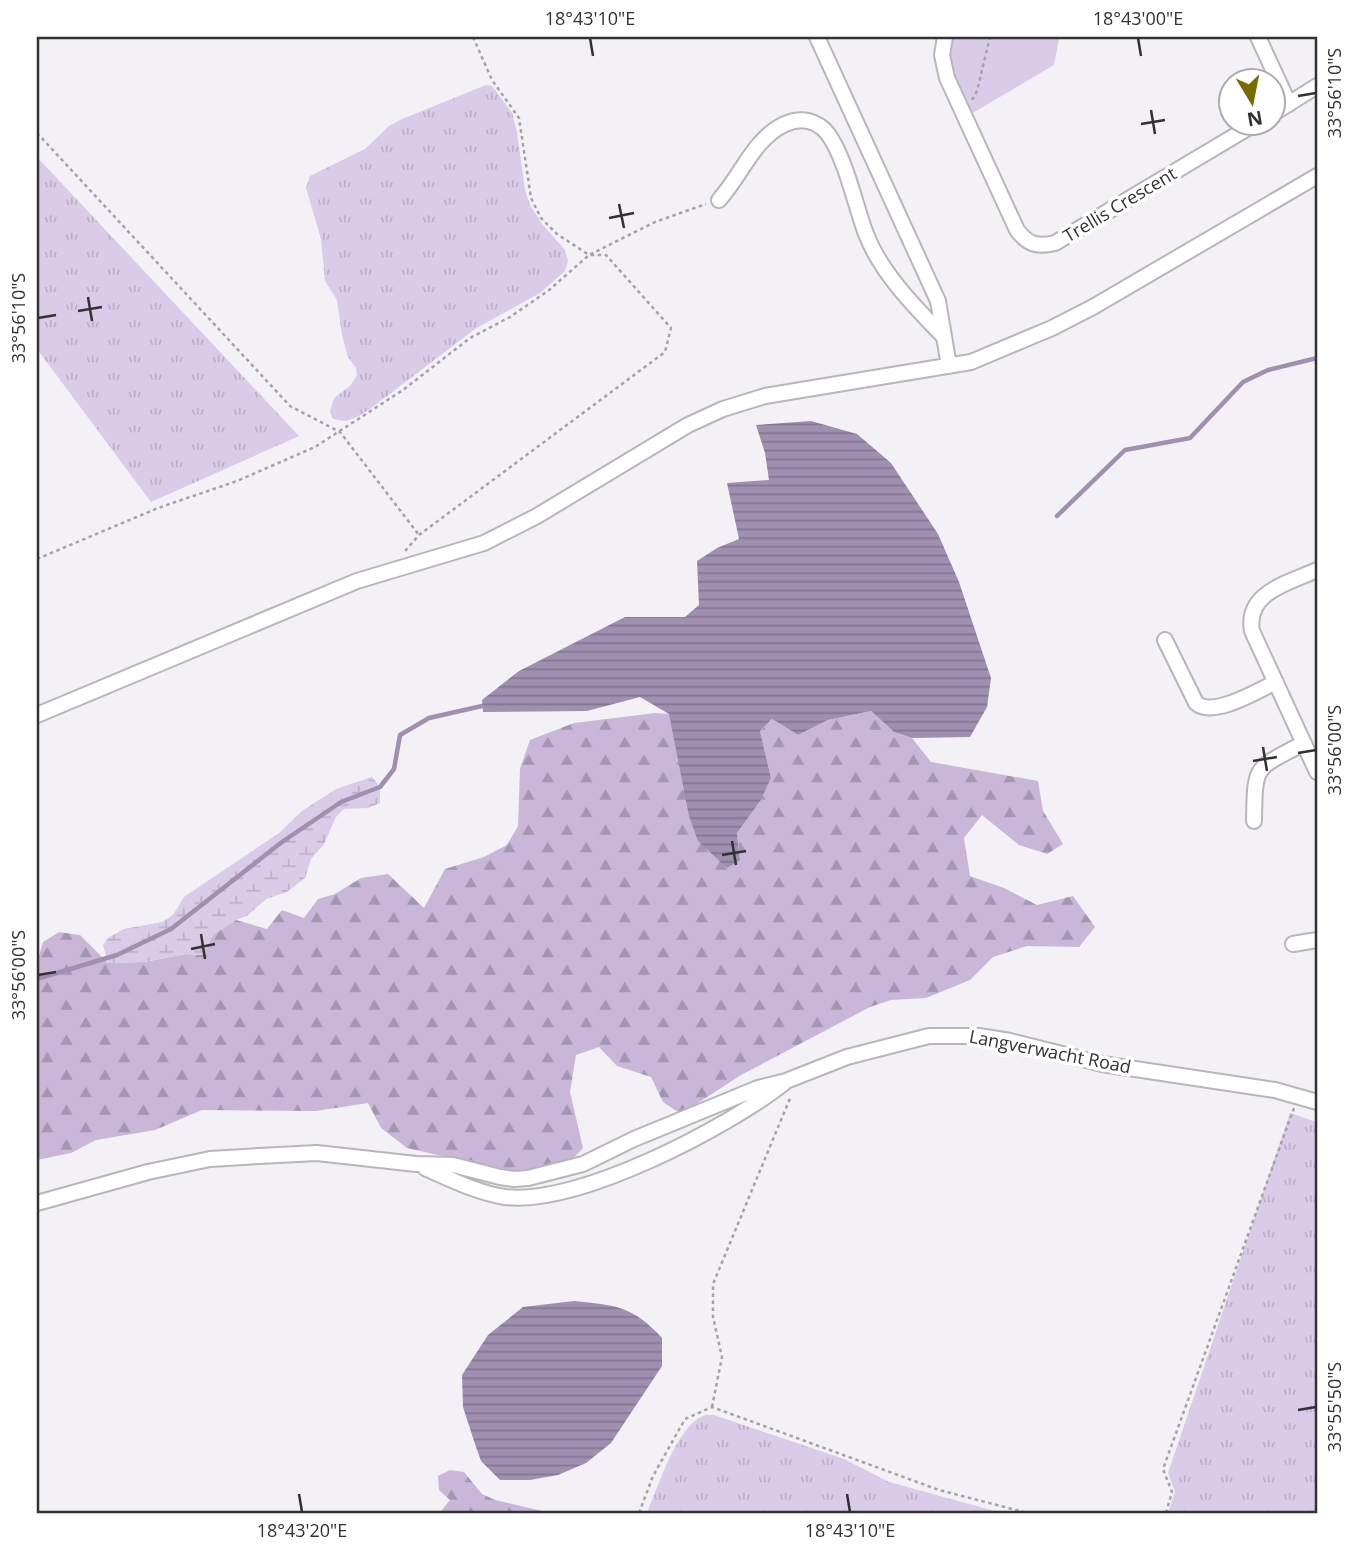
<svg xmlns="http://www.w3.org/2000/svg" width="1354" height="1550" font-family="'Open Sans',sans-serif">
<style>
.grass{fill:url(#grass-tufts)}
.forest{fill:url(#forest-firs)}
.wetland{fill:url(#wetland-marsh)}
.park{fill:#dacbe9}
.water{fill:url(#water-rules)}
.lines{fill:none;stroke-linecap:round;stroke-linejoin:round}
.stream{stroke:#a18fb1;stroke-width:4.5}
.street-casing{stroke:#b8b5bb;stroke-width:18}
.path{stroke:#a4a2a6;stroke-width:2.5;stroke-dasharray:3.5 3.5;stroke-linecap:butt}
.street{stroke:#fff;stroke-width:14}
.ticks{fill:none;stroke:#323133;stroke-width:2.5}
.labels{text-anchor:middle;stroke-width:7;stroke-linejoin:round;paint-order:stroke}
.street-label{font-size:18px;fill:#323133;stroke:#fff}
.neatline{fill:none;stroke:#323133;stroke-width:2.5}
.ticks-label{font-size:18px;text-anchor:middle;fill:#323133}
</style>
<defs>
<pattern id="grass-tufts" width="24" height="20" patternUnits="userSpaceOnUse" patternTransform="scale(1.75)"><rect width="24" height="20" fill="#dacbe9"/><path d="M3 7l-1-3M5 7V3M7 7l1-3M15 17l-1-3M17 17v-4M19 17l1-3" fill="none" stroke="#bcafc8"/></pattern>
<pattern id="forest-firs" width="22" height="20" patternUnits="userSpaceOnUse" patternTransform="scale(1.75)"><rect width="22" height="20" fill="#c9b6d9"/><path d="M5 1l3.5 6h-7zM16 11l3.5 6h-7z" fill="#a495b1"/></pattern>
<pattern id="wetland-marsh" width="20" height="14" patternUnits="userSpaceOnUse" patternTransform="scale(1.75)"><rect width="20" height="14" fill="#dacbe9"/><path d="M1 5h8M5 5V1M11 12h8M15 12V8" fill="none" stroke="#bcafc8"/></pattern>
<pattern id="water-rules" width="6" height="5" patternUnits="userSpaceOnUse" patternTransform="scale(1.75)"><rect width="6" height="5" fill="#a18fb1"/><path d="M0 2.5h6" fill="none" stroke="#847591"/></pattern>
</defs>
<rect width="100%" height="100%" fill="#f3f0f6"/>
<path class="grass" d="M486 85 492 86 512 113 517 132 525 190 530 205 542 224 565 250 568 261 565 271 540 293 475 329 370 409C357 417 347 425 332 418L330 411 334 398 350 386 357 375 356 368 348 357 342 335 337 300 325 281 321 239 306 188 310 176 365 149 389 126 402 119Z
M37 157 299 436 151 502 37 349Z
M1290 1113 1317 1122V1513H1168L1175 1492 1168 1473Z
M714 1415 844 1459 889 1482 1002 1513H647C657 1489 677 1426 703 1416 706 1414 711 1415 714 1415Z"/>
<path class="forest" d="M871 711 894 732 912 738 931 762 1038 781 1043 811 1063 844 1047 854 1019 845 982 815 964 838 970 876 1004 888 1037 905 1073 896 1095 927 1079 947 1027 946 993 957 970 980 926 998 891 1000 870 1007 741 1075 681 1114 663 1102 651 1077 617 1066 599 1047 576 1055 570 1092 583 1148 561 1171 519 1180 451 1158 407 1148 381 1128 368 1103 316 1111 202 1110 155 1130 96 1140 71 1153 37 1160V963L43 942 59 932 80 935 108 963 144 962 186 954 202 955 214 934 236 920 267 929 282 910 304 918 318 899 335 894 361 878 388 874 424 908 445 869 484 857 507 845 518 826 520 769 530 740 574 723 655 713 670 714 678 755 740 860 737 833 761 800 771 778 760 731 772 719 798 735 828 720Z
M450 1470 464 1472 482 1494 495 1500 551 1513H429L441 1511 450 1500 439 1490 438 1476Z"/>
<path class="wetland" d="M372 777 380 787V803L368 808 344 809 336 817 324 844 311 859 305 878 287 892 266 899 247 916 236 920 214 934 202 955 186 954 144 962 108 963 103 945 108 938 124 929 162 922 173 915 184 897 279 833 302 811 336 789Z"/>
<path class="park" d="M952 37H1045L1059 39 1054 65 971 114C959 88 946 66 952 37Z"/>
<path class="water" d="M811 421 857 434 891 463 938 534 959 582 991 678 987 707 970 737 912 738 894 732 871 711 828 720 798 735 772 719 760 731 771 778 761 800 737 833 740 860 727 868 698 841 689 816 669 714 640 697 587 711 483 712 482 700 519 671 625 617H685L699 605 697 561 717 548 739 539 727 483 769 480 765 453 756 425Z
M574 1301C615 1305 633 1306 662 1338V1366L611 1443 586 1463 558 1475 530 1480H500L481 1461 474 1441 463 1407 462 1375 488 1335 523 1307Z"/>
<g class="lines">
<path class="stream" d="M1057 516 1125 450 1190 438 1243 382 1268 370 1317 358
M37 979 117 955 171 929 282 842 341 802 380 787 394 769 400 735 429 718 482 706"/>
<defs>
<path id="street" d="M817 37 938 301 949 366
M945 37 942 55 947 78 1017 230C1028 245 1038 247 1055 243L1258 122
M1258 37 1289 104
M1274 113 1317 86
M719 200C741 176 754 138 785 124 801 117 817 120 828 134 846 159 855 205 866 234 881 273 915 307 943 336
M1317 570C1289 583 1245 592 1252 631L1317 772
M1165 640 1196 703C1213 718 1257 691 1276 682
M37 715 357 581 484 543 537 516 688 425 723 409 765 396 971 362 1052 328 1093 307 1317 176
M1254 821C1255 763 1254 770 1304 743
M1293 944 1317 940
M425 1168C450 1179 478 1193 505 1197 578 1206 726 1128 783 1084
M37 1203 148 1172 210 1159 259 1156 317 1153 416 1164 453 1165 500 1177 514 1179 528 1178 583 1164 634 1139 758 1088 786 1081 847 1057 929 1036H979L1010 1041 1102 1064 1275 1090 1317 1102"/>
</defs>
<use href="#street" class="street-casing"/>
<path class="path" d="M473 37 492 80 519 118 531 198 541 218 557 234 589 255 655 222 706 204
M972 100 977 91 990 37
M37 133 290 406 340 432 419 535
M37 559 158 508 237 481 315 447 403 390 470 338 510 317 548 291 589 255H606L671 328 665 352 419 535 405 551
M712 1407 722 1357 713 1317V1284L791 1096
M639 1513 653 1476 685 1419 712 1407 939 1490 1028 1513
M1166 1513 1172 1492 1163 1469 1294 1108"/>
<use href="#street" class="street"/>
</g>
<path class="ticks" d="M590 38 593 56M1138 38 1141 56M1298 96 1316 93M1151 110 1155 134M1141 124 1165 120M619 204 624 228M609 218 634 213M88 297 92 321M78 311 102 307M38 318 56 315M1263 747 1267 771M1298 753 1316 750M1253 761 1277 757M732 841 736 865M722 855 746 851M201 934 205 959M191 949 215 944M38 975 56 972M1298 1410 1316 1407M299 1494 302 1512M847 1494 850 1512"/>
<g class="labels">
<g class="street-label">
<text transform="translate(1120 205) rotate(-31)" y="6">Trellis Crescent</text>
<text transform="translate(1050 1052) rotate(11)" y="6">Langverwacht Road</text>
</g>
</g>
<rect width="1354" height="1550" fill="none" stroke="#ffffff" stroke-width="77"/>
<g transform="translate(1252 102) rotate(170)"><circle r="33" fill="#ffffff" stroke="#adadad" stroke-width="2"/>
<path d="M0-5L12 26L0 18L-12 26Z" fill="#7a6b03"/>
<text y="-10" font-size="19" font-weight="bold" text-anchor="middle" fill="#323133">N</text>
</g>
<rect x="38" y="38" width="1278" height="1474" class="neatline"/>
<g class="ticks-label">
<text x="590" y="25">18°43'10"E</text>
<text x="1138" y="25">18°43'00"E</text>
<text transform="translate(1335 93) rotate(-90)" y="6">33°56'10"S</text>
<text transform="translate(19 318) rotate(-90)" y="6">33°56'10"S</text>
<text transform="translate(1335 750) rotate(-90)" y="6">33°56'00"S</text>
<text transform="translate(19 975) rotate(-90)" y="6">33°56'00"S</text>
<text transform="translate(1335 1407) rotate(-90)" y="6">33°55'50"S</text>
<text x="302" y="1537">18°43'20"E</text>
<text x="850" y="1537">18°43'10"E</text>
</g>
</svg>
